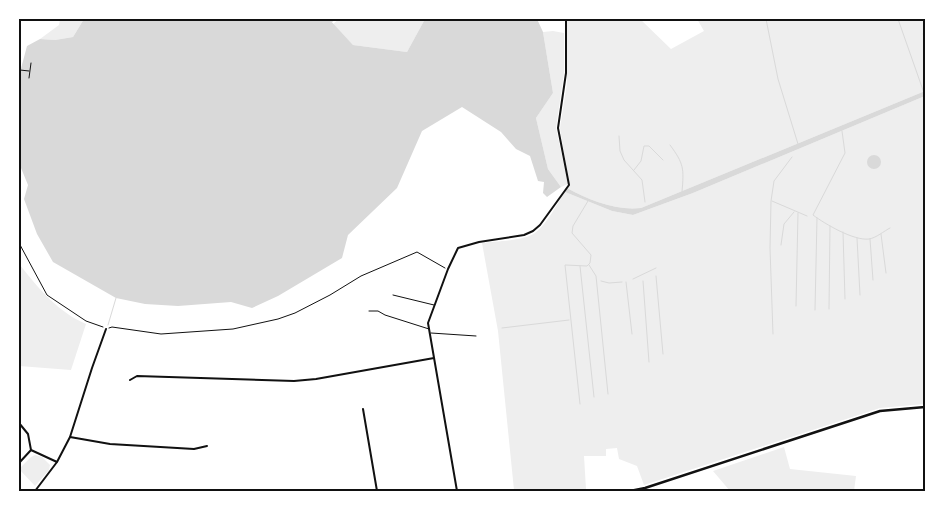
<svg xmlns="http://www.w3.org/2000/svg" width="944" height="510" font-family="'PT Sans',sans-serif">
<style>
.green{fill:#eee}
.water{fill:#d9d9d9}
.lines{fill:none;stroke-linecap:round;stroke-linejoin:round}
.stream{stroke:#d9d9d9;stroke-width:1}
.path{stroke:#111;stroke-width:1}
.service{stroke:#111;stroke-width:1}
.minor{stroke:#111;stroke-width:2}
.tertiary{stroke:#111;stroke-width:2.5}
.neatline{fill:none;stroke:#111;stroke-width:2}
</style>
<rect width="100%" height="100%" fill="#fff"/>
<path class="green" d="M60 19H84L73 37 55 40 40 39 59 25Z
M339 19H425L407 52 353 45 333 24Z
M567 19H640L671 49 704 31 697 19H925V91L641 208C616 211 589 200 567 188L569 186 560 128 567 83Z
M553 31 564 33V73L556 128 568 184 561 187 548 169 536 118 553 93 543 32Z
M925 96V404L880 408 644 485 637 466 619 459 617 448 606 449V456H584L586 489 514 490 498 331 482 243C496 241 524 241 535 233 548 223 556 205 565 192L612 211 633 215 693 193Z
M20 265C39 289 58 312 86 324L71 370 19 366V266Z
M784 447 790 469 856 476 854 491H730L713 471Z
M35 455 42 457 50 465 49 470 35 486 19 469 31 457Z"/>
<path class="water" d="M84 19H329L353 45 407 52 425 19H537L543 32 553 93 536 118 548 169 561 187 547 197 543 193 544 182 538 181 530 156 516 149 501 132 462 107 422 131 397 188 348 235 342 258 278 296 252 308 231 302 178 306 145 304 116 298 53 262 37 234 24 199 28 185 21 168 19 143V76L27 46 40 39 55 40 73 37Z
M925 91V96L693 193 633 215 612 211 565 192 567 188C589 200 616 211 641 208Z
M867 162a7 7 0 1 1 14 0a7 7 0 1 1-14 0Z"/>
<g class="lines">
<path class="stream" d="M766 19 778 79 798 144
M898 19 924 93
M331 22 336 19
M923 34H925
M842 131 845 153 813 215C825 224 854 241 869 239 876 238 884 231 890 228
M619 136 620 151 624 160 642 180 645 202
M670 145C684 164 684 168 682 192
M634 170 641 161 644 146H649L663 160
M772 201 807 216
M843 232 845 299
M881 234 886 273
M857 238 860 295
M870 239 873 280
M781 245 784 224 794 212
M589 265 596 276 608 394
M580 266 594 397
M656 276 663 354
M633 279 656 268
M601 281 609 283 622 282
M643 281 649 362
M626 282 632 334
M796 306 798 213
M829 309 830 226
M815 310 817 218
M108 325 116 298
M502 328 569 320
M773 334 770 248 771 201 774 181 792 157
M580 404 565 265 587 266 590 263 591 255 572 233 573 226 588 201"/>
<path class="path" d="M20 70 29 71
M29 78 31 63
M19 243 47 295 86 321 103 327
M109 328 112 327 161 334 233 329 278 319 295 313 330 295 361 276 417 252 445 268"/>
<path class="service" d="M393 295 434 305
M369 311H378L385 315 429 329
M431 333 476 336"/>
<path class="minor" d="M130 380 137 376 294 381 316 379 434 358
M363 409 377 491
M19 423 28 434 31 450 19 463
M70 437 110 444 194 449 207 446
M31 450 57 462
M35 491 57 462 70 437 92 368 106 329
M457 491 428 323 448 269 458 248 479 242 524 235 533 231 540 225 569 185 558 128 566 73V19"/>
<path class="tertiary" d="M612 491H630L645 488 880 411 925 407"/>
</g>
<rect width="944" height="510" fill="none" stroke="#ffffff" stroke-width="40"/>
<rect x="20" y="20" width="904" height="470" class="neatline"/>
</svg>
